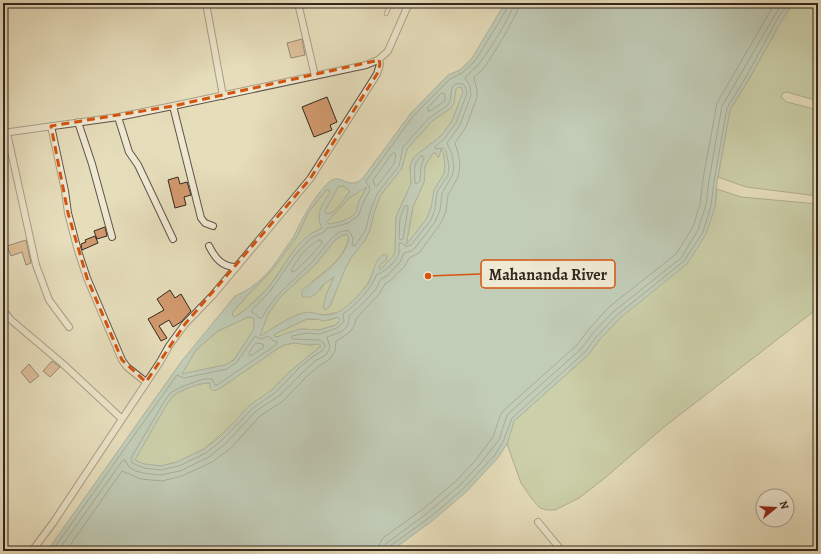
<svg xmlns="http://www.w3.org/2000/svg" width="821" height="554" font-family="Alegreya,serif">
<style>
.green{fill:#aec295;stroke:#70745a}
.water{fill:#97bbb4;stroke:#6f8079;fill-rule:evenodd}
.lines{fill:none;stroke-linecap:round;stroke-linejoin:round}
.shore{stroke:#65716a;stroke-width:1}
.building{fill:#d2996e;stroke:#332720}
.service-casing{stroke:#605447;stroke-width:4.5}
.minor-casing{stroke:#605447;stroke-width:8}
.service{stroke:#efe9d3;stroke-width:3}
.minor{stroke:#efe9d3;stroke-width:6}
.marked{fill:none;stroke:#d6540e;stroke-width:3;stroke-dasharray:8 5;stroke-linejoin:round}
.leader{fill:none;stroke:#d6540e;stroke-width:1.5}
.callout-dot{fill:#d6540e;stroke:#efe9d3;stroke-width:1.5}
.callout{fill:#efe9d3;stroke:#d6540e;stroke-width:1.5}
.callout-label{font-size:16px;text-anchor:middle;font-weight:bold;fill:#332720}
</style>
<rect width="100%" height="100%" fill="#e6ddbb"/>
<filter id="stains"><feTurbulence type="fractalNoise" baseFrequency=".005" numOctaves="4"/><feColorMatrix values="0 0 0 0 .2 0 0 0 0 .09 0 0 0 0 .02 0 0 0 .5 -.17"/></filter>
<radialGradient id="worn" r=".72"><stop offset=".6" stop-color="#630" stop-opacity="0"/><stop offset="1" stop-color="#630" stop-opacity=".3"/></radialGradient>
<path class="green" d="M793 3H818V101L787 92 783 93 781 97 787 102 818 110V196L746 187 718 177 730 110 749 79 783 18Z
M458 87 462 88 463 92 452 121 442 135 414 157 410 166 411 184 396 217 395 252 393 256 380 270 379 266 386 260 387 256 375 268 368 283 359 295 347 306 339 312 324 315 299 314 276 326 259 337 268 314 281 296 315 265 335 240 341 236 347 234 349 238C344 258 326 270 312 282L320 290 324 284 334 277 326 295 330 306 345 269 351 258 365 240 370 230 374 213 380 196 402 168 407 149 432 121 451 108 456 89Z
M441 148 444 155 445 166 444 174 434 190 433 202 427 218 406 246 413 207 424 182 425 166 433 153H436L438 157H439Z
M343 186 350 191C344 199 337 212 327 214L325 211 338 187Z
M367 186C364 192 360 198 358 204 357 206 357 210 356 213 351 220 337 223 329 224L327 222 349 198Z
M717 189 741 197 818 204V308L664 427 606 477 579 498 555 510H547L540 508 532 499 521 483 507 444 514 421 588 355 600 339 620 318 715 207Z
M326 190H329L330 193 326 198 322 228 309 235 292 253 268 288 247 308 235 317H233L232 313 246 297 273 269 299 233 308 213Z
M248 317 254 318V329L234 360 225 365 182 374 196 350 218 331Z
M338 317 340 320 336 325 319 330 301 329 277 337 274 336 275 334 307 319 329 320Z
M294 343 311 345 318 344 321 346 287 374 273 389 204 449 177 462 161 466 144 464 134 460 167 404C169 402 171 398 173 396 180 390 201 382 210 383L211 385 219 389 277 349 284 345Z"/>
<path class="water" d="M505 3H793L783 18 749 79 730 110 717 182 715 207 706 234 687 264 620 318 600 339 588 355 514 421 507 444 497 459 465 493 432 521 391 551H47L181 362 235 296C258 287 272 269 285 249 288 244 293 239 295 234 303 217 313 199 326 185 341 168 346 193 363 178L411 113 448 75 460 70 472 58ZM458 87 462 88 463 92 452 121 442 135 414 157 410 166 411 184 396 217 395 252 393 256 380 270 379 266 386 260 387 256 386 254C374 256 374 275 368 284 362 292 354 300 347 306 341 311 332 316 324 315 315 314 310 310 300 314 285 319 273 329 260 336L268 314 281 296 315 265 335 240 341 236 347 234 349 239C344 261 319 277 302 290V296C312 301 318 291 323 285 326 282 331 279 334 277L326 295 323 308 326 310 330 306 345 269 351 258 365 240 370 230 374 213 380 196 402 168 407 149 432 121 451 108 454 103 456 89ZM441 149 444 155 445 166 444 174 434 190 431 208 427 218 406 245 413 207 424 182 425 166 433 153H436L438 157H439ZM343 186 350 191C344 199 337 212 327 214L325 211 338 187ZM367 187C364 193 360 198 358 204 357 207 357 211 355 213 350 220 337 223 329 224L327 222 349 198ZM326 190H329L330 193C322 203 315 215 322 228 318 231 312 232 309 235 290 249 282 272 267 289 258 299 247 309 235 317L233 316 232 313 246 297 273 269 297 237 308 213ZM248 317 254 318V329L234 360 225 365 182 374 196 350 218 331ZM338 317 340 320 336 325 319 330 301 329 287 333 277 337 274 336 275 334 307 319H316L324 321ZM294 343 311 345 318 344 321 346 287 374 273 389 250 405 220 437 204 449 177 462 161 466 144 464 135 460 167 404C169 402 171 398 173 396 180 390 201 382 210 383V388L213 391 219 389 277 349 284 345Z"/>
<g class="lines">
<path class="shore" d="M442 93 445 94V101L430 111H428V108Z
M395 153 396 155 394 164 377 186H375L373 180 392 154Z
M421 156H423L424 158 421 166 420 181 417 184 415 183C415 172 412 164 421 156Z
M405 206H408V208L403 239 400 240 399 238 400 218Z
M319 240H321L322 243 309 258 295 271 292 272 291 270C298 259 307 245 319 240Z
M256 343 263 344 264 347 252 355 250 356 249 353Z
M52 551 177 375 184 378 227 369 237 362 255 336 261 339 269 336 272 340 277 342 276 345 217 385H215L212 379H203L181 387 170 393 164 402 131 458 132 463 144 468 161 470 179 466 206 453 223 439 253 408 276 392 299 368 312 357 322 351 325 347 324 343 319 340 293 339 292 338V336L307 333 320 334 337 328 344 322 343 314C357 304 370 290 377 274 384 273 397 261 399 253 399 250 399 246 399 243H402L406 247 411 245 431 220 435 209 437 192 448 175 449 166 446 151 443 148 436 149 435 147 445 138 456 123 467 93 465 86C461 82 456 83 452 87L450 101 448 105 429 118 403 147 399 166 377 194 370 212 366 229 355 246 352 245 353 238 349 231C345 230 341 231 338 233 328 240 321 252 313 261 295 280 274 294 262 318H259L257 315 251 312 252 310 271 290 295 255 311 238 324 232 327 228 334 227 348 223 358 216 364 201 370 190 369 186 366 183V181L414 115 450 79 462 73 475 61 501 19 508 6 509 3
M58 551 123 460H125L129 467 136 471 143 473 160 475 180 471 209 457 226 443 256 411 279 396 303 372 315 361 326 355 330 347 327 337C339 332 349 332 349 316L366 300 376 289 381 279 387 276 400 262 404 253 411 251 415 248 435 222 440 210 442 193 452 176 454 167 452 154 447 143 460 125 471 95 470 86 465 78C469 73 474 69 478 65 486 56 513 13 514 3
M66 551 122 471 141 479 162 481 182 476 212 462 231 448 260 416 283 401 307 376 319 366 330 359 335 351 336 341 343 337 350 332 354 326 356 319 380 293 385 284 391 280 405 266 409 258 419 253 441 223 446 211 448 195 458 177 460 165 458 153 455 143 466 127 477 97V89L474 78C476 75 480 72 483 69 490 60 519 13 520 3
M378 551 379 545 383 538 423 509 455 482 475 461 493 437 500 416 504 410 577 345 589 329 609 307 676 254 693 227 700 204 703 179 717 103 775 3
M384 551V547L387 543 426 514 459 486 479 465 499 440 506 418 508 414 581 349 593 333 613 312 681 258 698 230 706 205 709 180 722 106 782 3
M389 551 390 546 429 518 462 490 494 456 503 442 512 418 585 352 597 336 617 315 684 261 703 232 711 206 714 181 727 108 746 77 779 16 789 3"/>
</g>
<path class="building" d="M302 39 305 55 291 58 287 43Z
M327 97 337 122 330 125 332 130 314 137 302 107Z
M178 177 180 184 187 182 191 195 184 197 186 205 175 208 168 180Z
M105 227 107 236 97 239 94 231Z
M95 236 98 243 82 250 81 244 86 242 85 240Z
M26 240 31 263 26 265 22 252 11 256 7 246Z
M170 290 175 298 181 294 191 311 181 322 173 327 169 320 159 326 167 338 161 341 148 319 164 310 157 299Z
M52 361 60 367 50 377 43 371Z
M29 364 39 376 30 383 21 372Z"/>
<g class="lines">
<defs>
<path id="service" d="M30 5 36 3
M386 14 391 3"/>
<path id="minor" d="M206 3 223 96
M298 3 315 76
M173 106 201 218 205 223 213 226
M118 117 129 152 138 165 173 239
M78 122 92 164 112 237
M51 126 65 191 68 213 78 251 87 278 122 360 127 367 146 382
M3 133 118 117 173 106 366 65 378 60 388 51 409 3
M7 133 36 265 49 300 69 327
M209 246C215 258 222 267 236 267
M3 310 11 320 63 364 122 419
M538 522 562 551
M32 551 53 523 160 362 169 346 185 324 213 295 310 179 377 74 380 64 379 60"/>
</defs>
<use href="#service" class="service-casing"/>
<use href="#minor" class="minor-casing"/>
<use href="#service" class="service"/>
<use href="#minor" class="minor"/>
</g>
<path d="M0 0H821V554H0ZM379 60 380 64 377 74 310 179 185 324 146 382 122 360 87 278 68 213 51 126 173 106Z" fill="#e6ddbb" fill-opacity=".55" fill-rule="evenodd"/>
<path class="marked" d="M379 60 380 64 377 74 310 179 185 324 146 382 122 360 87 278 68 213 51 126 173 106Z"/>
<path class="leader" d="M428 276L481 274"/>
<circle class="callout-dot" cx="428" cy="276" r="4"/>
<rect class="callout" x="481" y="260" width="134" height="28" rx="4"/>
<g class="callout-label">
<text x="548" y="280">Mahananda River</text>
</g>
<rect width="821" height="554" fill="none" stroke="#e6ddbb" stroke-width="16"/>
<rect x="4" y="4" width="813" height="546" fill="none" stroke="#332720" stroke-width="2"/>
<rect x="8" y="8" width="805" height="538" fill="none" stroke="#332720"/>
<g transform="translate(775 508) rotate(72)"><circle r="19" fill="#efe9d3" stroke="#a49b8b"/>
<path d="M0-3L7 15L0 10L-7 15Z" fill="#8f2418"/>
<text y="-6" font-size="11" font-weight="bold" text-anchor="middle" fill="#332720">N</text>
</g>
<rect width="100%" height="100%" filter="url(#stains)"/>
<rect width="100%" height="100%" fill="url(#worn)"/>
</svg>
